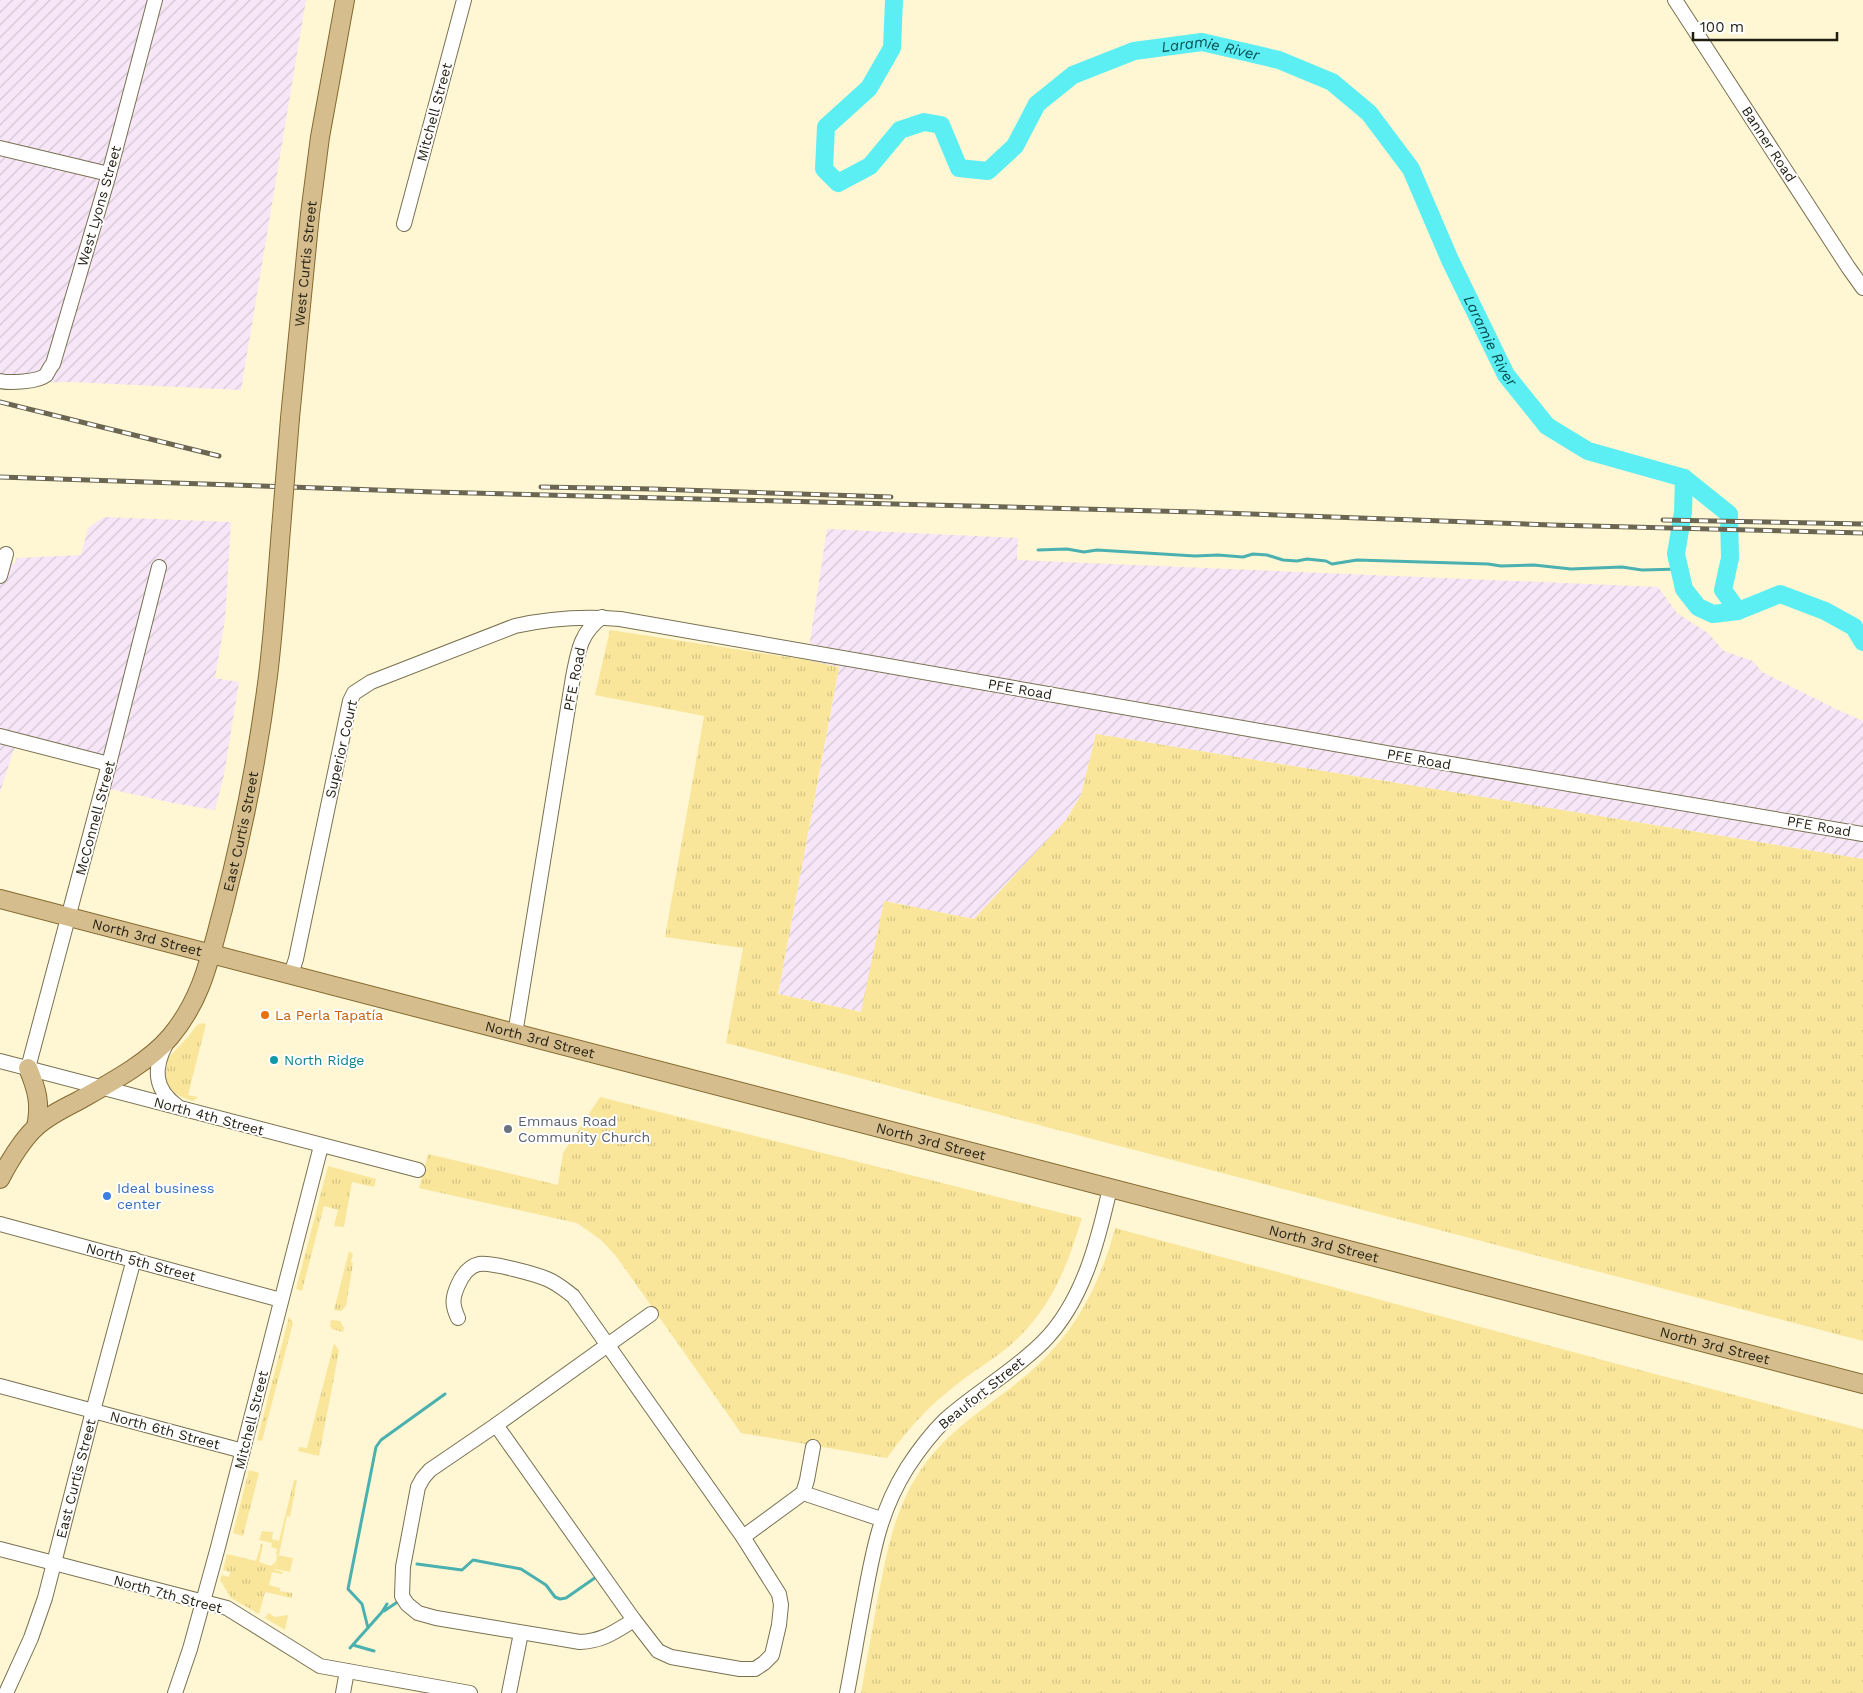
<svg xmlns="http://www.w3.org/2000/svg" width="1863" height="1693" font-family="'Work Sans',sans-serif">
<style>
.industrial{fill:url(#industrial-furrows)}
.grass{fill:url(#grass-tufts)}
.park{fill:#f9e69a}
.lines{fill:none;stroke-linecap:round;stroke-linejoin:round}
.stream{stroke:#4ab0b0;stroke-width:3}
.river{stroke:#5beff4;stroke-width:18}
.minor-casing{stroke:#797152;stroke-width:16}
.major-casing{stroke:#846930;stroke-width:20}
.minor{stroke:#fff;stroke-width:14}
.major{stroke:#d5bd8d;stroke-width:18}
.rail-casing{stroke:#6b6651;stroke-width:5}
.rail{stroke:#fff;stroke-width:3;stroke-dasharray:9;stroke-linecap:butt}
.major-bridge-casing{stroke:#846930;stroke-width:20;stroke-linecap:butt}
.major-bridge{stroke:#d5bd8d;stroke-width:18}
.food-dot{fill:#e8710a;stroke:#fff;stroke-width:2}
.culture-dot{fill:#0f9aa8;stroke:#fff;stroke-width:2}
.worship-dot{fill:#6b7280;stroke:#fff;stroke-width:2}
.shop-dot{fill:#3f7fe0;stroke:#fff;stroke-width:2}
.labels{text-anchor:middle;stroke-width:4;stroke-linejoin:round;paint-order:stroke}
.street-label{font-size:14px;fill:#211e11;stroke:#fff}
.food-label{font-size:14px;fill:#c56008;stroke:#fff;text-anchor:start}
.culture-label{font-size:14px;fill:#0d838f;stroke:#fff;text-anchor:start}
.worship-label{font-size:14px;fill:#5b616d;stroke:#fff;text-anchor:start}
.shop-label{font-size:14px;fill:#366cbe;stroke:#fff;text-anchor:start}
.water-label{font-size:15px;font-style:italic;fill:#084c4e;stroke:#fff}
</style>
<defs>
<pattern id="industrial-furrows" width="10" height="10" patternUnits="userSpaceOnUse" patternTransform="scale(1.25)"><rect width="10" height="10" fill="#f7e6f7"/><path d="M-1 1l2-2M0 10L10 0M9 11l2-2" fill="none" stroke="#d3c5d3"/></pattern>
<pattern id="grass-tufts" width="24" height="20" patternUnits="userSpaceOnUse" patternTransform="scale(1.25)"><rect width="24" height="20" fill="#f9e69a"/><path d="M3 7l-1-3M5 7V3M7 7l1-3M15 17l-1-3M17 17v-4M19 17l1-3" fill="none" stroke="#d5c584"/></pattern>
</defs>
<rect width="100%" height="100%" fill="#fff7d3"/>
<path class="industrial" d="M0 0H306L241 390 72 382 10 383 0 381Z
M104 517 231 522 225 620 215 678 239 682 224 775 215 810 173 803 96 786 102 765 15 746 0 792V562L14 564 17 558 81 555 88 528Z
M827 529 1018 538 1017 560 1658 587 1677 613 1708 633 1724 651 1753 661 1762 672 1836 709 1863 721V859L1096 734 1081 795 1066 820 974 919 884 901 862 1012 778 994 839 668 807 660Z"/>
<path class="grass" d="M610 630 807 660 839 667 778 994 861 1012 884 901 974 919 1066 820 1081 795 1096 734 1863 859V1341L726 1043 743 948 665 937 704 716 595 695Z
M203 1023 206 1024 188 1095 198 1097 193 1101C171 1094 158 1086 166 1060L188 1037 197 1025Z
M600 1097 1082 1218C1068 1263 1055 1300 1021 1335 1004 1353 981 1366 961 1381 932 1403 908 1428 887 1458L741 1433 616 1256 601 1240 577 1223 419 1188 428 1154 558 1185 563 1153Z
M328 1166 376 1179 374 1187 352 1182 344 1227 334 1226 338 1210 324 1206 302 1291 296 1289Z
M1115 1228 1636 1369 1863 1429V1693H861C866 1663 872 1633 877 1603 886 1556 893 1512 920 1471 948 1429 987 1408 1024 1377 1073 1337 1099 1288 1115 1228Z
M349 1251 353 1254 351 1262 353 1263 346 1306 341 1311 334 1310Z
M289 1317 293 1323 262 1441 257 1440Z
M331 1320 340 1321 344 1328 343 1332 332 1329 330 1326Z
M334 1343 339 1351 319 1456 298 1451 299 1447 307 1448Z
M249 1470 259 1473 243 1536 233 1533Z
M294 1480H297L290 1517 287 1516 279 1555 276 1554 277 1549 271 1547 272 1543 259 1540 262 1531 273 1532 272 1539 279 1541Z
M261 1544 263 1545 259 1562 271 1566 276 1561 275 1570 283 1572 282 1574 272 1572 269 1585 280 1588V1591L292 1593V1598L265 1592 259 1614 231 1598 220 1580 222 1575 229 1577 230 1572 223 1570 227 1554 256 1561Z
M268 1613 275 1617 288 1615 285 1630 265 1618Z"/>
<path class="park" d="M277 1555 293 1558 290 1572 275 1569Z"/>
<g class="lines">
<path class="stream" d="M1038 550 1067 549 1084 552 1097 550 1195 556 1218 555 1243 557 1253 554 1267 555 1283 560 1297 561 1307 559 1326 561 1332 564 1357 560 1488 564 1501 566 1534 565 1571 569 1622 567 1642 570 1680 569
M417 1564 462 1570 473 1560 521 1569 546 1585 555 1597 560 1599 566 1598 599 1575
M384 1611 399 1601
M368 1628 362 1604 348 1589 376 1447 381 1440 445 1394
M353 1645 374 1651
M350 1648 382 1612 387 1604"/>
<g class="river">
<path id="s1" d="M894 0 892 48 869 88 826 127 824 169 838 183 870 166 900 130 924 122 941 125 959 168 988 171 1015 146 1037 104 1073 75 1134 51 1202 42 1279 60 1332 82 1369 113 1411 169 1450 260 1506 375 1547 426 1588 451 1684 478 1729 514 1730 558 1723 590 1738 611 1780 594 1825 611 1854 627 1863 642"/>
<path d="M1684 478 1683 512 1676 554 1684 589 1698 607 1713 614 1738 611"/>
</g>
<defs>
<g id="minor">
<path d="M1675 0 1848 267 1863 288"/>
<path d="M0 148 109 174"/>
<path d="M404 224 464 0"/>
<path d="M0 381C10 383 38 382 46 375 48 372 50 367 53 364L109 174 155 0"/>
<path d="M0 576 6 554"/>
<path d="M0 736 109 764"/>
<path d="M291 974 296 959 350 701 354 693 371 682 515 626C550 618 585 616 620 619L1386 753 1863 834"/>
<path d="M515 1034 573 677C578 652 580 633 602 617"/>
<path d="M166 1044C153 1069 154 1089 177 1106"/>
<path d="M0 1061 418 1170"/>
<path d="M28 1068 109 764 159 567"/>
<path d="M0 1224 281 1300"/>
<path d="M458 1318C452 1305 452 1298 458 1285 462 1276 469 1266 479 1264 491 1262 535 1274 547 1279 557 1283 565 1290 573 1296L743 1537 779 1594 781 1605 779 1625 772 1655 764 1663 755 1669H740L671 1657 658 1651 634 1620 496 1425"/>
<path d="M0 1386 243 1451"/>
<path d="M803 1493 881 1519"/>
<path d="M743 1537 803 1493 807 1480 813 1447"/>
<path d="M0 1549 227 1608 320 1666 470 1693"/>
<path d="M634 1620C614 1632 603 1641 580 1642L436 1618 418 1613 407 1604 402 1596 403 1567 418 1487 423 1478 430 1470 496 1425 651 1314"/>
<path id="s2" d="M6 1693 31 1638 45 1598 93 1411 134 1259"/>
<path d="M175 1693 190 1649 218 1547 321 1146"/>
<path d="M343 1693 347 1671"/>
<path d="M509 1693 521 1633"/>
<path d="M847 1693C853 1662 858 1631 864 1600 873 1551 880 1511 907 1468 918 1451 931 1434 945 1420 976 1392 1013 1372 1043 1342 1083 1302 1098 1241 1110 1188"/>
</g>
<g id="major">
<path id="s3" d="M290 418 310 214 320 137 345 0"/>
<path id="s4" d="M0 899 1863 1384"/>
<path d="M28 1068C37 1090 41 1103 36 1127"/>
<path id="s5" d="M0 1179C10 1160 21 1141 36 1127 48 1116 64 1108 78 1101 108 1084 148 1063 170 1037 203 998 210 956 223 909 243 832 258 755 268 676 274 627 277 578 281 529"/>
</g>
</defs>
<use href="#minor" class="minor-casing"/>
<use href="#major" class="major-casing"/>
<use href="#minor" class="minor"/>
<use href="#major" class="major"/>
<defs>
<path id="rail" d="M0 402 219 456
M0 477 434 492 1195 512 1551 525 1863 533
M541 487 653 489 891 497
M1663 520 1863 524"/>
</defs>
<use href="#rail" class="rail-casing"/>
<use href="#rail" class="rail"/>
<defs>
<path id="major-bridge" d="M281 529 290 418"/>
</defs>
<use href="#major-bridge" class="major-bridge-casing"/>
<use href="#major-bridge" class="major-bridge"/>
</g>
<circle class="food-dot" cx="265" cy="1015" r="5"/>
<circle class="culture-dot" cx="274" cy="1060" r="5"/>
<circle class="worship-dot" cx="508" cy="1129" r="5"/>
<circle class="shop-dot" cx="107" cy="1196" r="5"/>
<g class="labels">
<g class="street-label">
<text transform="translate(434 112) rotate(-75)" y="5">Mitchell Street</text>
<text transform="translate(1769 144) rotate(57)" y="5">Banner Road</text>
<text transform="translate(99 206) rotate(-74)" y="5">West Lyons Street</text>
<text dy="5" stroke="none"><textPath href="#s3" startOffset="155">West Curtis Street</textPath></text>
<text transform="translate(574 679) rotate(-79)" y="5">PFE Road</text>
<text transform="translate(1020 689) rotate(10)" y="5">PFE Road</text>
<text transform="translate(341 749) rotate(-77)" y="5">Superior Court</text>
<text transform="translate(1419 759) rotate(10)" y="5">PFE Road</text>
<text transform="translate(95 818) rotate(-75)" y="5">McConnell Street</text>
<text transform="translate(1819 826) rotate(10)" y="5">PFE Road</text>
<text dy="5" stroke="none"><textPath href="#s5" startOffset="445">East Curtis Street</textPath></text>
<text dy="5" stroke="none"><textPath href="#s4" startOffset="152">North 3rd Street</textPath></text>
<text dy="5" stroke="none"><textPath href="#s4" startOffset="558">North 3rd Street</textPath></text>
<text transform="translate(209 1116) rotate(15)" y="5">North 4th Street</text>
<text dy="5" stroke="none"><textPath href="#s4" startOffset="962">North 3rd Street</textPath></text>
<text dy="5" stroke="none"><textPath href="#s4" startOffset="1368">North 3rd Street</textPath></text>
<text transform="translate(141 1262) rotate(15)" y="5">North 5th Street</text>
<text dy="5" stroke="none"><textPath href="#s4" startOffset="1772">North 3rd Street</textPath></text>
<text transform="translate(981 1393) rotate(-39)" y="5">Beaufort Street</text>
<text transform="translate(251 1420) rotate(-76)" y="5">Mitchell Street</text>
<text transform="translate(165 1430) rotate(15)" y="5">North 6th Street</text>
<text dy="5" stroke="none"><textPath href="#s2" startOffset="226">East Curtis Street</textPath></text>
<text transform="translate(168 1594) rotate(15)" y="5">North 7th Street</text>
</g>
<g class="food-label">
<text x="275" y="1020">La Perla Tapatía</text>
</g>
<g class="culture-label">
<text x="284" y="1065">North Ridge</text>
</g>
<g class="worship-label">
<text x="518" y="1126">Emmaus Road<tspan x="518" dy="16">Community Church</tspan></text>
</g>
<g class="shop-label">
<text x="117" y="1193">Ideal business<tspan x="117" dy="16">center</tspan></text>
</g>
<g class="water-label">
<text dy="5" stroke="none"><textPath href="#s1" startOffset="689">Laramie River</textPath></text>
<text dy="5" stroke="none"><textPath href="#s1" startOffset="1124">Laramie River</textPath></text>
</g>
</g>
<path d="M1693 32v8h144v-8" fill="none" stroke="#211e11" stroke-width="2.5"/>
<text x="1700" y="32" font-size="15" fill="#211e11" stroke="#ffffff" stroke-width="4" paint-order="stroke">100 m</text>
</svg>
